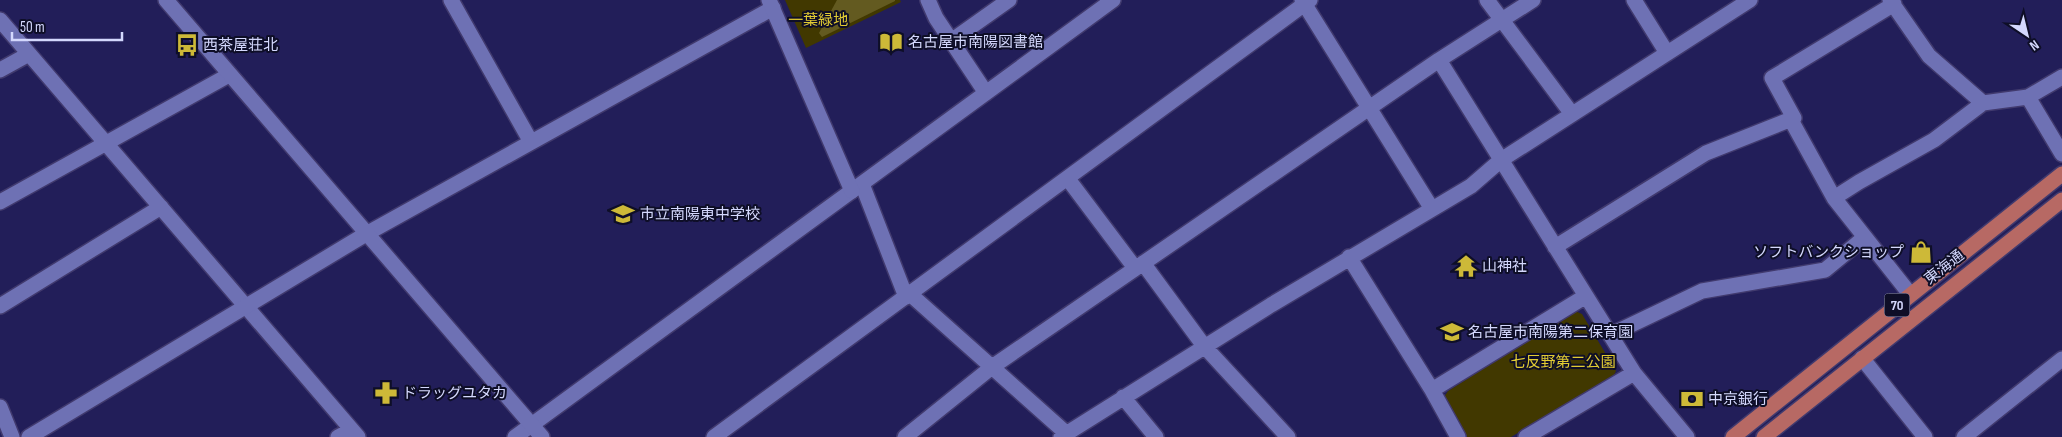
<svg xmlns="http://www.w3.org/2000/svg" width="2062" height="437" font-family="'Sofia Sans Condensed','Noto Sans JP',sans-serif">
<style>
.green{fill:#413800}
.forest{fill:#635a20}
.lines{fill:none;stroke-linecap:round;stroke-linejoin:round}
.minor-casing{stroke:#413a6e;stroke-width:18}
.tertiary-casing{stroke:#413a6e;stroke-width:18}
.primary-casing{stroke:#413a6e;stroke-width:18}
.minor{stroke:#6e71b4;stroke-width:15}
.tertiary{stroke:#6e71b4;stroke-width:15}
.primary{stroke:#b76964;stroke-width:15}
.labels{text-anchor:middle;stroke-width:4;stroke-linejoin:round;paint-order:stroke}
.shield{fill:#0e0e27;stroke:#999bbd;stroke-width:1}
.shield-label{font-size:14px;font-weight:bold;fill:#d4d8fd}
.park-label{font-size:15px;fill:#e1cb33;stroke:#0e0e27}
.poi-label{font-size:15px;fill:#d4d8fd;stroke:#0e0e27;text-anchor:start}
.street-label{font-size:15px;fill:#d4d8fd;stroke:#0e0e27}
</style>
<rect width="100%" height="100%" fill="#221e59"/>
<path class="green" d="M785 0H900L901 2 806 48Z
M1575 311 1582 314 1616 371 1614 375 1511 437H1467L1444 397 1448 391Z"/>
<path class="forest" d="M837 0H895V1L822 37 819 33Z"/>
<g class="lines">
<defs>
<path id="minor" d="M451 0 531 142
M928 0 936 18 986 93
M1302 0 1432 209
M1487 0 1572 114
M1634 0 1667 53
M1890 0 1929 56 1983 103
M0 20 358 437
M951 41 1009 0
M1439 60 1634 373 1687 437
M0 70 29 54
M2028 97 2062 154
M1791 120 1834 198 1910 294
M1068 179 1135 268
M862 184 906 297
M1834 198 1859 182 1934 140 1983 103 2028 97 2062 77
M0 202 229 75
M366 234 773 8
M1555 247 1706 153 1794 118 1772 78 1894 4
M1349 257 1432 390 1458 437
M1143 263 1204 346 1288 437
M910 294 1066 433
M0 306 161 207
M1610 335 1702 291 1825 270 1865 237
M1862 358 1925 437
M1432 390 1586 296
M1123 397 1156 437
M0 407 12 437
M338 437 351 430
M515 437 1113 0
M714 437 1310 0
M905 437 992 367 1439 60 1533 0
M1061 437 1271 305 1471 186 1501 160 1750 0
M1526 437 1634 373
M1964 437 2062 359"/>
<path id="tertiary" d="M166 0 542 437
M769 0 852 191
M29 437 366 234"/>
<path id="primary" d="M1733 437 2062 174
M1764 437 2062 200"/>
</defs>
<use href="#minor" class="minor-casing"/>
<use href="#tertiary" class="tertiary-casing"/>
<use href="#primary" class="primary-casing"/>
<use href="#minor" class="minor"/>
<use href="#tertiary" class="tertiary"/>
<use href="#primary" class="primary"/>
</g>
<defs>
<symbol id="library-bare" viewBox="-9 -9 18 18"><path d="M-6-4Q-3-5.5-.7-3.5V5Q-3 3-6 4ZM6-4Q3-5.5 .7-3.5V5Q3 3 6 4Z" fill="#cdb938" stroke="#0e0e27" stroke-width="2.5" paint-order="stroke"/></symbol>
<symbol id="bus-bare" viewBox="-9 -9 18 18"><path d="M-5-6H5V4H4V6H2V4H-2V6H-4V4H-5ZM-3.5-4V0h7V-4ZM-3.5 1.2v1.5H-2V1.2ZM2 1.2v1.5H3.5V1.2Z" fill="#cdb938" stroke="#0e0e27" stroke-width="2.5" paint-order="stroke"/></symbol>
<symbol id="school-bare" viewBox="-9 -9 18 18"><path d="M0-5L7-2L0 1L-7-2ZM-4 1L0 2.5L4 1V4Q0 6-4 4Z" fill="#cdb938" stroke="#0e0e27" stroke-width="2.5" paint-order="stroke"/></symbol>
<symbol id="shop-bare" viewBox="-9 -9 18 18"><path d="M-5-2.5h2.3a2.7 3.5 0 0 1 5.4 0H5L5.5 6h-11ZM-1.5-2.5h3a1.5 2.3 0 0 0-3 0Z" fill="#cdb938" stroke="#0e0e27" stroke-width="2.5" paint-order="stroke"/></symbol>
<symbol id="temple-bare" viewBox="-9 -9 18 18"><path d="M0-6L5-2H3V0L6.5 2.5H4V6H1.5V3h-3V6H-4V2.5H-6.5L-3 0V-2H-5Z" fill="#cdb938" stroke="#0e0e27" stroke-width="2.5" paint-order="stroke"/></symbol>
<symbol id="pharmacy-bare" viewBox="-9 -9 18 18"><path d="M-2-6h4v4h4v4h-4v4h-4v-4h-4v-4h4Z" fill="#cdb938" stroke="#0e0e27" stroke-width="2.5" paint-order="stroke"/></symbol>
<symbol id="bank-bare" viewBox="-9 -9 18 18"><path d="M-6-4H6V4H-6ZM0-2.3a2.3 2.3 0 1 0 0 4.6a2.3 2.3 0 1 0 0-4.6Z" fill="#cdb938" stroke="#0e0e27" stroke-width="2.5" paint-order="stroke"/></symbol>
</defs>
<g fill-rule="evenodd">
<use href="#library-bare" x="875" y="26" width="32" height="32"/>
<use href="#bus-bare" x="171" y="29" width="32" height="32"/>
<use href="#school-bare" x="607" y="198" width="32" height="32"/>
<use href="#shop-bare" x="1905" y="236" width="32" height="32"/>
<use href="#temple-bare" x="1450" y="250" width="32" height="32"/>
<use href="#school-bare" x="1436" y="316" width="32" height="32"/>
<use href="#pharmacy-bare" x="370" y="377" width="32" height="32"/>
<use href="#bank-bare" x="1676" y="383" width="32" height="32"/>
</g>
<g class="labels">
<rect class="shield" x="1884.5" y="293.5" width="25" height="23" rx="4"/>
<g class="shield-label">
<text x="1897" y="310">70</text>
</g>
<g class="park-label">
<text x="818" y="25">一葉緑地</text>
<text x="1563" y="367">七反野第二公園</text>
</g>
<g class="poi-label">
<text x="908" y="47">名古屋市南陽図書館</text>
<text x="203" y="50">西茶屋荘北</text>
<text x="640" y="219">市立南陽東中学校</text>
<text x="1904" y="257" text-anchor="end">ソフトバンクショップ</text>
<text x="1482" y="271">山神社</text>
<text x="1468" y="337">名古屋市南陽第二保育園</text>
<text x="402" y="398">ドラッグユタカ</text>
<text x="1708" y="404">中京銀行</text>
</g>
<g class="street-label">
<text transform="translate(1944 267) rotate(-38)" y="5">東海通</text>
</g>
</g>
<g transform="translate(2027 35) rotate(145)" stroke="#0e0e27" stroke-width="4" paint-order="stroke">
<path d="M0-4L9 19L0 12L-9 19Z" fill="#d4d8fd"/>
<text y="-8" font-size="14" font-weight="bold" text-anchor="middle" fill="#d4d8fd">N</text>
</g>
<path d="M12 32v8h110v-8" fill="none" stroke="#d4d8fd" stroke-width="2.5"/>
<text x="20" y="32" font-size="15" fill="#d4d8fd" stroke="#0e0e27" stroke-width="4" paint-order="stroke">50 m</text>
</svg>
